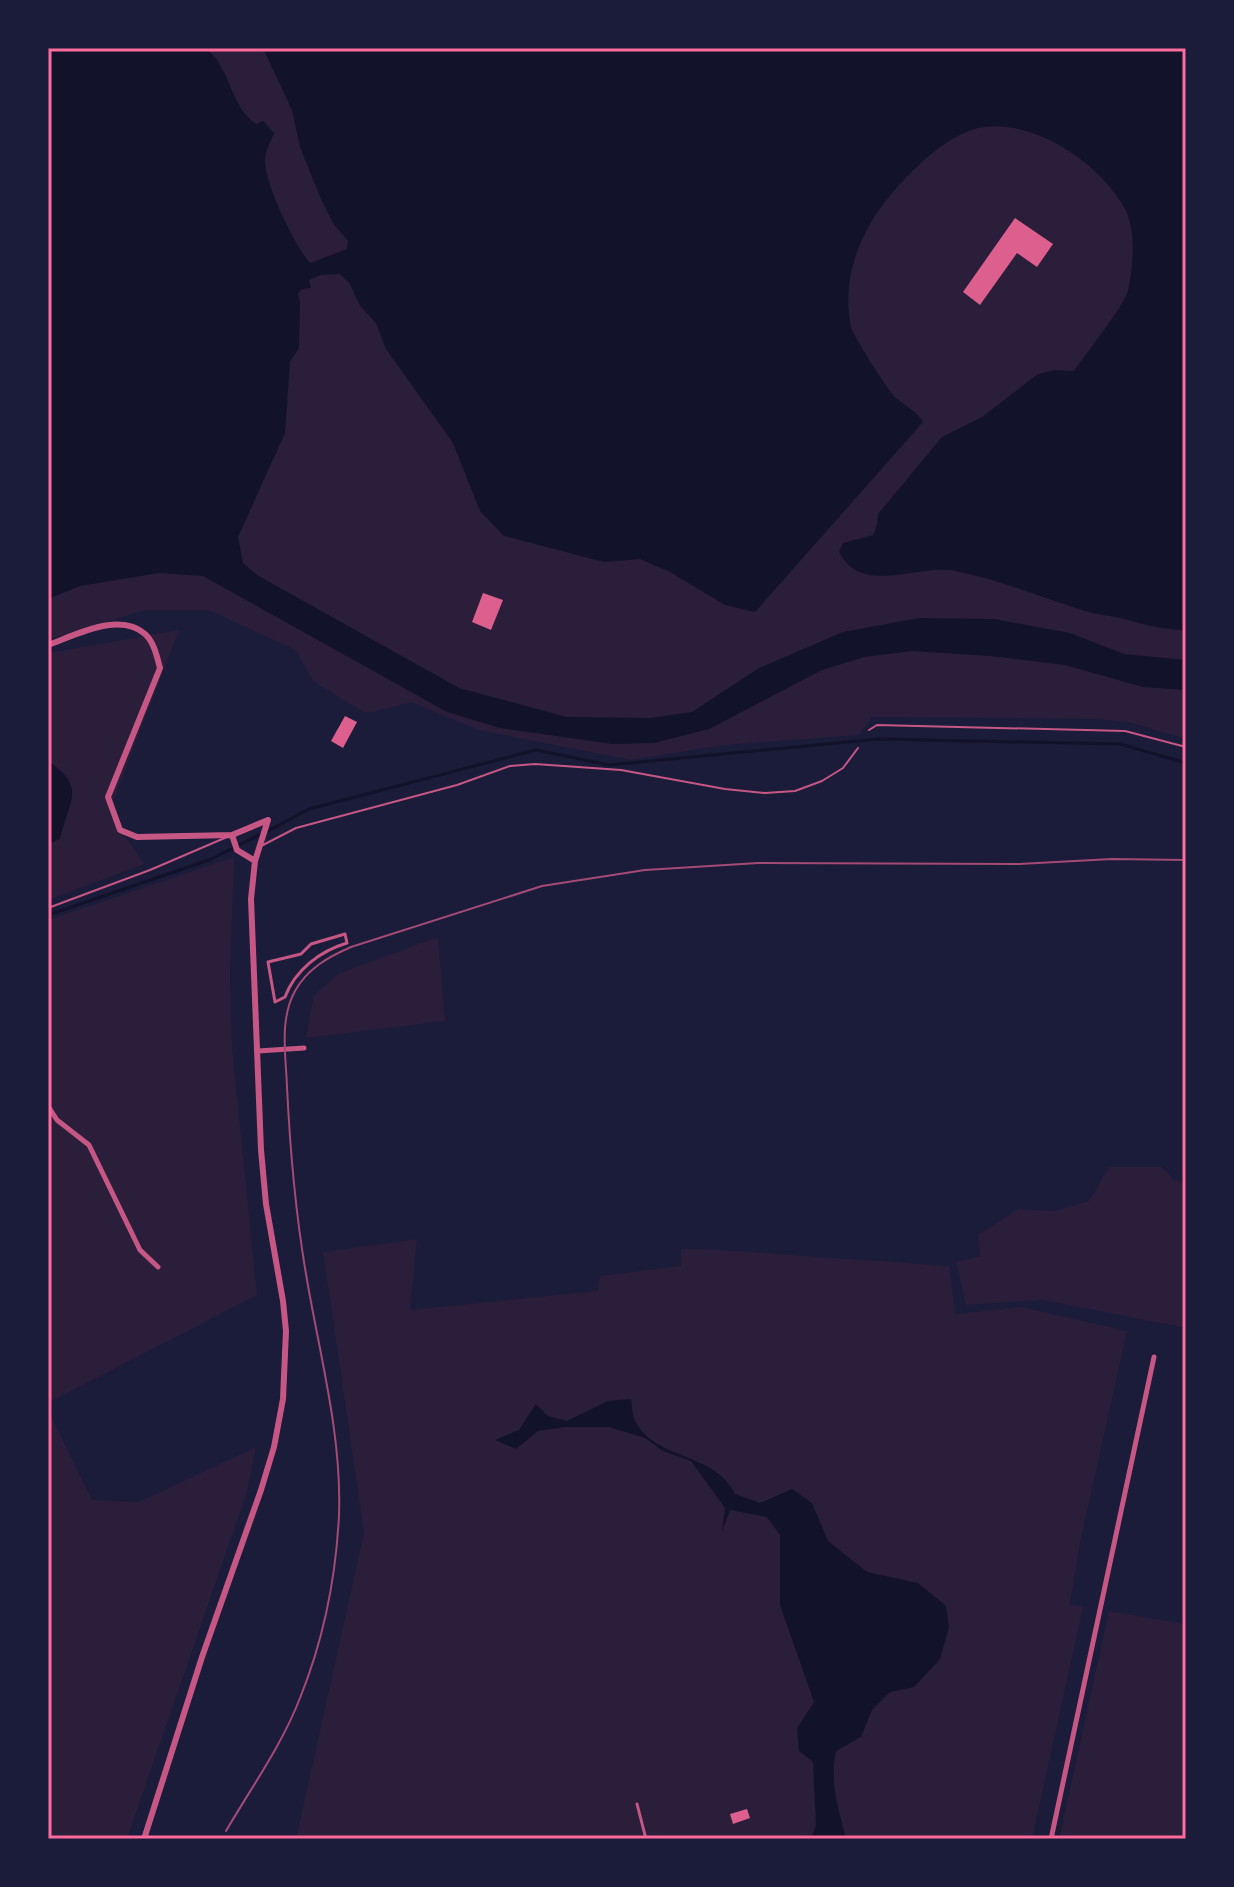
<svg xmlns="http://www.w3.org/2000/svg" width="1234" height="1887" font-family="Raleway,sans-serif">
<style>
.green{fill:#2a1e3b}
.water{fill:#12122b}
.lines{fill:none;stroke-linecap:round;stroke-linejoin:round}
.stream{stroke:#12122b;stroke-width:3}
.building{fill:#dd5f8e}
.service{stroke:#c65784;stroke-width:2}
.pedestrian{stroke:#c65784;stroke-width:3}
.minor{stroke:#c65784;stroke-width:5}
.tertiary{stroke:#c65784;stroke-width:6}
.tram{stroke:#a44b75;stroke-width:2}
.neatline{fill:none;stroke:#ff6b9d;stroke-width:3}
</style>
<rect width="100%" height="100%" fill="#1b1b3a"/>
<path class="green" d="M48 48H1186V739L1129 722 1097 719 872 717 859 735 724 745 631 760 479 730 411 702 373 712H363L313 681 296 650 208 610H145L48 640Z
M179 630 109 812 144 864 48 900V653Z
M234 857 230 974 232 1047 257 1295 48 1403V920Z
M438 937 445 1021 306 1038 314 995 338 974Z
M1109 1167H1162L1173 1179 1186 1184V1328L1043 1300 966 1305 956 1262 980 1256 978 1235 1018 1209 1055 1211 1089 1201Z
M417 1239 410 1310 598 1291 600 1276 681 1266V1249H706L949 1266 955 1314 1021 1307 1127 1331 1081 1538 1070 1604 1083 1607 1032 1839H296L364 1533 323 1252Z
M48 1410 92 1500 139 1502 256 1447 246 1495 127 1839H48Z
M1109 1611 1186 1624V1839H1059Z"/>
<path class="water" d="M48 48H206C210 53 216 57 219 63 231 82 236 111 256 124L263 121 274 133C271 141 266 150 265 158 263 181 295 246 310 263L347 249 348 241 333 223 321 199 300 147 292 110 263 48H1186V630C1162 630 1143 624 1120 618 1107 615 1092 614 1079 609 1038 596 999 580 956 571 919 563 862 597 839 552L843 543 873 535 877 525 878 514 942 437 982 417 1038 374 1055 370 1074 371C1085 355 1124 306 1128 291 1133 267 1137 229 1124 207 1099 163 1036 120 984 127 961 130 939 147 922 162 875 205 838 260 851 327 854 337 888 391 896 398 905 406 917 411 923 422L755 612 725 605 670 572 640 559 604 562 504 536 480 511 453 443 386 349 376 323 360 306 350 284 340 274 320 275 309 280 311 288 302 289 298 294 300 301 299 348 290 362 285 433 238 537 243 563 257 575 459 688 567 717 650 718 692 712 759 668 843 632 919 618 994 619 1070 633 1124 654 1186 660V690L1143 687 1065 665 990 656 912 651 864 657 822 670 709 729 654 743 613 744 500 728 447 712 203 576 159 573 80 586 48 599Z
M48 761C88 788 68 801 60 839L48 844Z
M631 1399C632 1405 632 1413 634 1418 650 1460 715 1451 735 1494L760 1503 792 1489 812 1503 828 1541 867 1572 918 1583 946 1606 949 1627 940 1659 914 1687 890 1692 872 1710 861 1737 836 1751C829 1783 839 1809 846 1839H811L816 1825 813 1762 799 1751 797 1728 814 1702 780 1605V1535L767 1517 730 1510 722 1532 725 1508 691 1461 663 1451 645 1438 609 1427H566L538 1431 516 1449 495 1440 519 1430 536 1404 548 1416 567 1421 608 1401Z"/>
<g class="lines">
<path class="stream" d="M268 831 309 809 536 750 609 765 878 739 1120 744 1186 763
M48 915 209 860 261 834"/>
</g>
<path class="building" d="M1015 218 1053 244 1037 267 1017 253 980 305 963 292Z
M483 593 503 600 491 630 472 622Z
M345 716 357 722 343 748 331 741Z
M747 1809 750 1818 733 1824 730 1814Z"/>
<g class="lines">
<path class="service" d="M869 730 877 725 1125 731 1186 747
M263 845 296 828 457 785 510 766 535 764 621 770 725 789 765 793 795 791 822 781 843 768 858 748
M48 908 150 870 227 837"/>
<path class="pedestrian" d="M345 934 347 943C320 951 295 970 285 997L275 1002 268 962 301 954 311 944Z
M637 1804 646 1839"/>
<path class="minor" d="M258 1051 304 1048
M48 1106 57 1120 89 1145 140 1250 158 1267
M1051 1839 1154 1357"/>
<path class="tertiary" d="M48 645C74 636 119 611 145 634 154 642 157 657 160 668L108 797 120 830 137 837 232 835 268 820
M232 835 237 850 255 861
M144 1839 202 1657 261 1490 274 1447 283 1399 286 1331 283 1301 266 1204 261 1150 251 899 255 861 268 820"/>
<path class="tram" d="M226 1831C251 1788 282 1745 300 1698 323 1641 336 1576 339 1515 342 1432 318 1349 305 1268 295 1208 290 1148 287 1087 286 1056 279 1020 295 991 307 969 328 957 351 947L542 886 645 870 758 863 1019 864 1112 859 1186 860"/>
</g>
<rect width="1234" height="1887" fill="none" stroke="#1b1b3a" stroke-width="100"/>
<rect x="50" y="50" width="1134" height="1787" class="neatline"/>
</svg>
